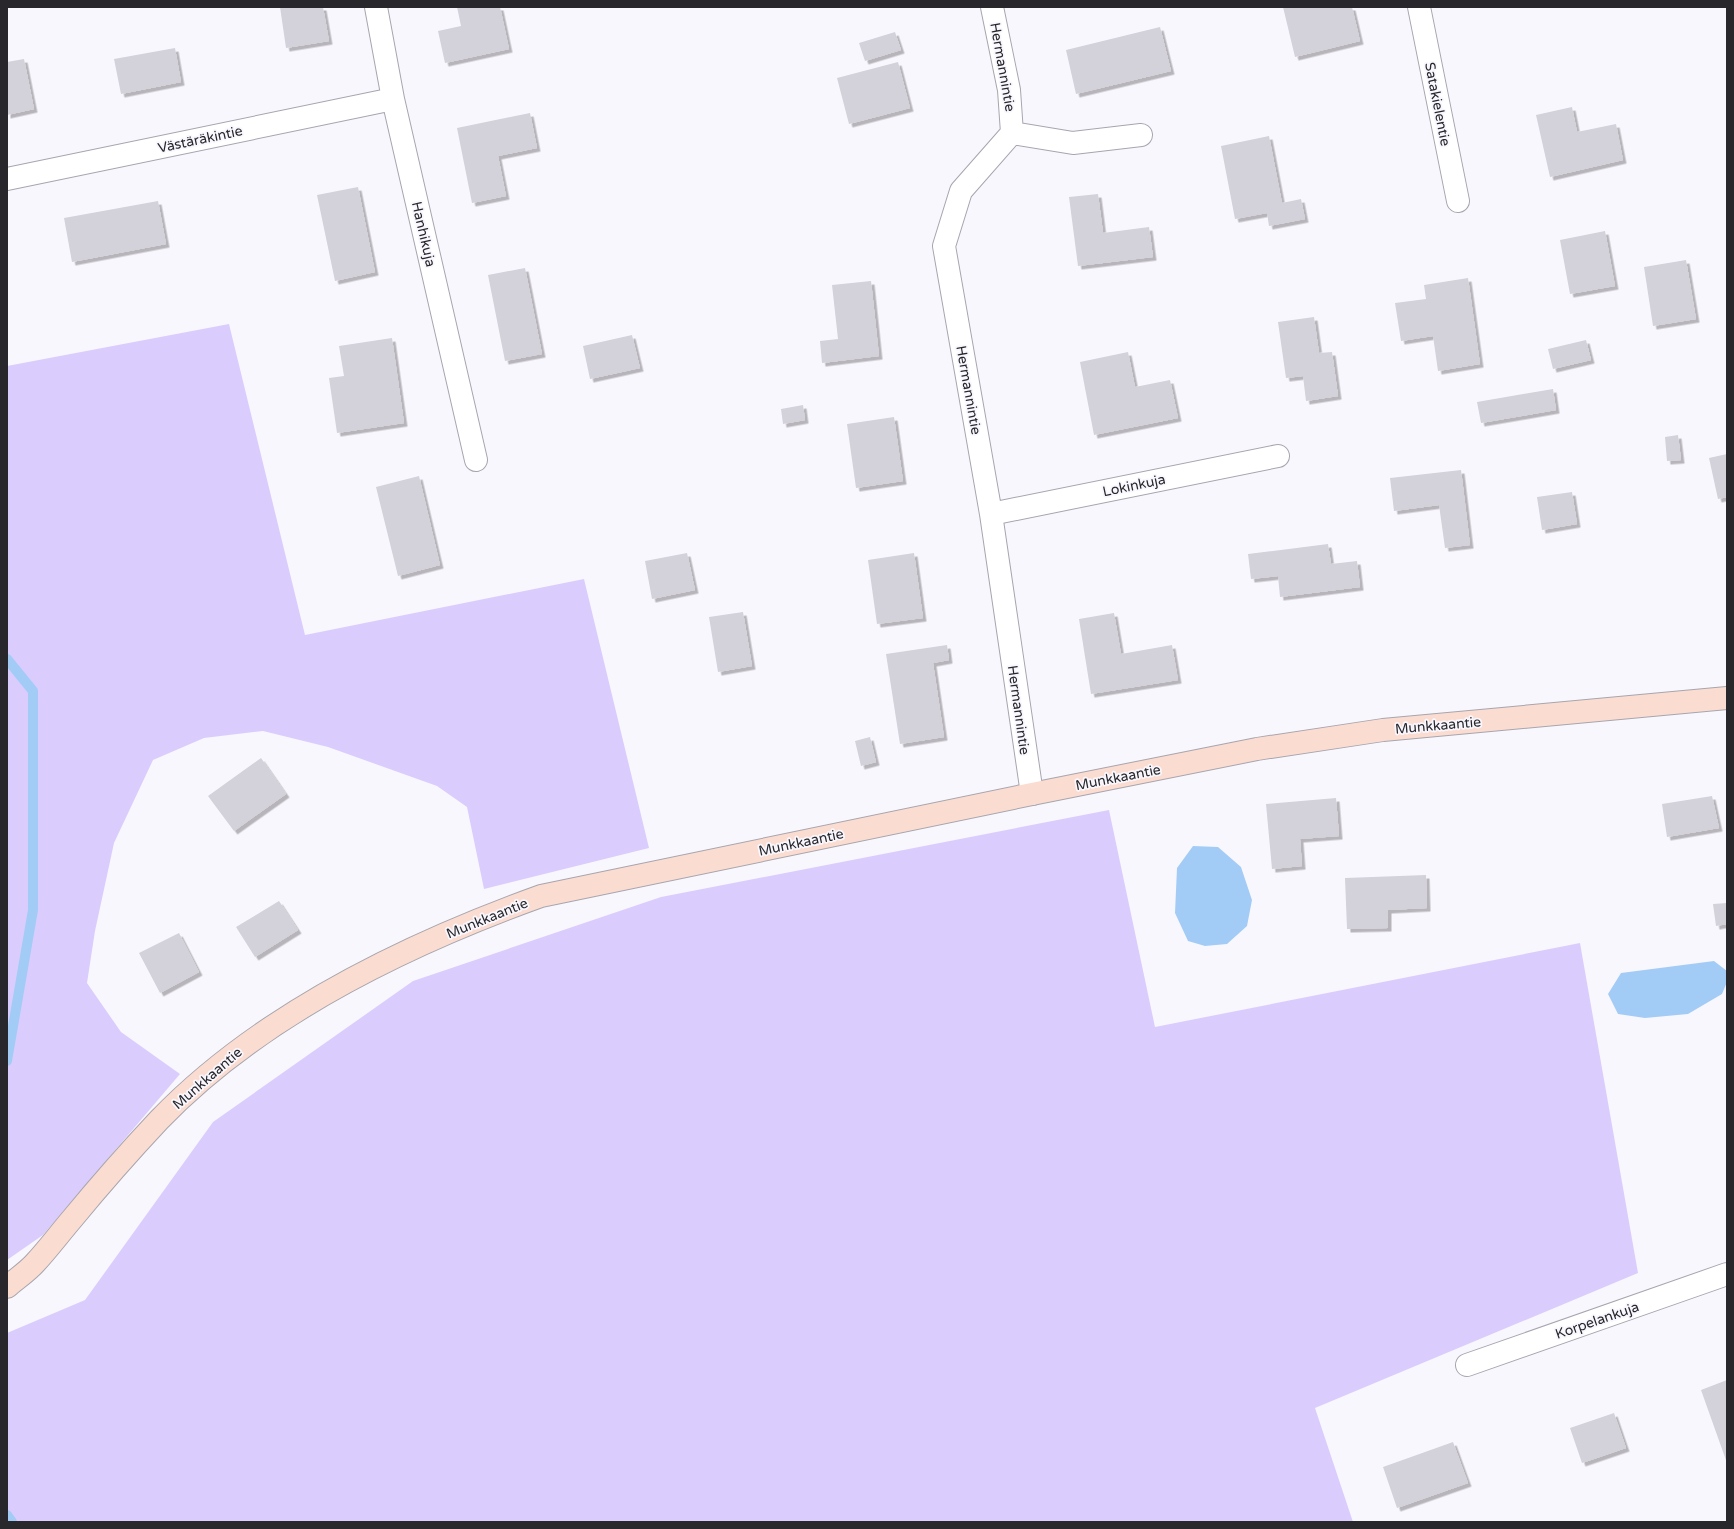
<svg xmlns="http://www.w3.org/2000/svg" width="1734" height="1529" font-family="'Varela Round',sans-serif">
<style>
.green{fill:#dacdfd}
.water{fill:#a2ccf6}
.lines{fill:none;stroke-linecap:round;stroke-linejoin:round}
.stream{stroke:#a2ccf6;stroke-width:10}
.building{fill:#d3d1da;filter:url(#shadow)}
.street-casing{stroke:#a7a5ae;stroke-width:24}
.secondary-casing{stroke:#a7a5ae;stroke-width:24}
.street{stroke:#fff;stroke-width:22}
.secondary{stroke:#fbdcd0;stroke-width:22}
.labels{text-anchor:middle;stroke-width:3.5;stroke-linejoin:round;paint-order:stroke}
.street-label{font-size:14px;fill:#28272b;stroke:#f9f7fe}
</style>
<defs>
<filter id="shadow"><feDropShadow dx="3.5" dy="3.5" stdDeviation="0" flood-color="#0004"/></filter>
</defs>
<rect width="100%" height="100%" fill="#f9f7fe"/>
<path class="green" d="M229 324 305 635 584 579 649 848 484 889 467 807 437 786 328 747 263 731 204 738 153 760 114 843 95 931 87 983 121 1032 180 1074 43 1235 7 1260V366Z
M1109 810 1155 1027 1580 943 1638 1273 1315 1408 1353 1522H7V1333L85 1300 213 1122 413 981 661 897Z"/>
<path class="water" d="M1193 846 1218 847 1241 867 1252 900 1247 926 1227 944 1205 946 1188 941 1175 913 1177 868Z
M1714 961 1727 971V982L1722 994 1688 1014 1645 1018 1618 1014 1608 994 1621 973Z"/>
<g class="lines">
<path class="stream" d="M7 659 33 691V910L7 1061
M7 1515 12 1522"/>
</g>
<path class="building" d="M280 7H323L329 41 286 48Z
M457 7H500L509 49 445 63 438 31 461 26Z
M1283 7H1352L1360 41 1295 57Z
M1160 27 1171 71 1076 94 1066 50Z
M895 32 901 50 865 61 859 43Z
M175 48 181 82 121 94 114 59Z
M24 59 34 109 7 115V62Z
M898 62 910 108 849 124 837 78Z
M1572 107 1577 132 1616 124 1623 160 1550 177 1536 115Z
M530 113 537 148 498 156 506 196 472 203 457 128Z
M1269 136 1282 203 1301 199 1305 219 1269 226 1267 213 1235 219 1221 146Z
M358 187 375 272 335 281 317 195Z
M1098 194 1103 233 1149 227 1153 257 1078 266 1069 197Z
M158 201 166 244 72 262 64 218Z
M1605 231 1615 286 1570 294 1560 240Z
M1686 260 1696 319 1653 326 1644 267Z
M525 268 542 354 505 361 488 275Z
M1468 278 1480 364 1438 371 1433 336 1401 341 1395 303 1426 299 1424 285Z
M871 281 879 356 822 363 820 341 838 339 832 285Z
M1314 317 1319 353 1332 352 1338 396 1306 401 1303 376 1286 378 1278 322Z
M632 335 640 368 590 379 583 346Z
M392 338 404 423 337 433 329 378 344 376 339 346Z
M1586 340 1591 360 1553 369 1548 349Z
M1128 352 1135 387 1170 380 1178 418 1094 435 1080 362Z
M1553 389 1556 410 1481 423 1477 402Z
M803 405 805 420 783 424 781 409Z
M894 417 903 481 856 488 847 424Z
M1678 435 1681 460 1667 461 1665 437Z
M1727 454V497L1718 499 1709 458Z
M1461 470 1470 545 1445 548 1439 505 1394 511 1390 478Z
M419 476 440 565 398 576 376 487Z
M1572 492 1577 524 1542 530 1537 497Z
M1328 544 1331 564 1357 561 1360 587 1280 597 1278 576 1251 579 1248 554Z
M687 553 695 590 652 599 645 561Z
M914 553 923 618 877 624 868 560Z
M743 612 752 666 718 672 709 617Z
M1114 613 1121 654 1172 645 1178 680 1091 694 1079 619Z
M947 645 949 660 933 663 944 737 900 744 886 654Z
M870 737 876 762 861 766 855 741Z
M261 758 286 794 234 831 208 796Z
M1712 796 1719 828 1667 837 1662 804Z
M1336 798 1339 836 1300 839 1302 866 1272 869 1266 804Z
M1426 875 1427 908 1388 910V928L1347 929 1345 878Z
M279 901 298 930 255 957 236 927Z
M1727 903V924L1716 926 1713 904Z
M179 933 199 972 160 993 139 953Z
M1727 1380V1463L1701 1390Z
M1614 1413 1626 1448 1582 1463 1570 1428Z
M1453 1442 1468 1483 1397 1508 1383 1467Z"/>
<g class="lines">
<defs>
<path id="street" d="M376 7 393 99 476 460
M992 7 1009 90 1012 133 961 191 944 246 991 514 1032 794
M1419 7 1458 201
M1012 133 1073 143 1141 135
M7 179 393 99
M991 514 1278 456
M1467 1365 1727 1274"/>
<path id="secondary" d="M7 1287C16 1279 27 1272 35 1263 48 1249 60 1233 72 1219 100 1185 129 1152 159 1120 260 1015 405 945 541 896L1032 794 1257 749 1383 730 1727 698"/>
</defs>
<use href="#street" class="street-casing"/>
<use href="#secondary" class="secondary-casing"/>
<use href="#street" class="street"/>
<use href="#secondary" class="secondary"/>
</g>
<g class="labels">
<g class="street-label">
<text transform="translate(1003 67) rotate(80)" y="5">Hermannintie</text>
<text transform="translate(1438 104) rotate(79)" y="5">Satakielentie</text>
<text transform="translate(200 139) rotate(-12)" y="5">Västäräkintie</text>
<text transform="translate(424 234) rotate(77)" y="5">Hanhikuja</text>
<text transform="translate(969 390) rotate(80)" y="5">Hermannintie</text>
<text transform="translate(1134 485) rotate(-12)" y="5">Lokinkuja</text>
<text transform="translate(1019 710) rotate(82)" y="5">Hermannintie</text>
<text transform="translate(1438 725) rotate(-5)" y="5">Munkkaantie</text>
<text transform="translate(1118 777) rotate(-11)" y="5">Munkkaantie</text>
<text transform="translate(801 842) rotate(-12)" y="5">Munkkaantie</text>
<text transform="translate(487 918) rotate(-22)" y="5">Munkkaantie</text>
<text transform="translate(207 1078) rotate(-41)" y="5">Munkkaantie</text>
<text transform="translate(1597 1320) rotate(-19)" y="5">Korpelankuja</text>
</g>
</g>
<rect width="1734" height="1529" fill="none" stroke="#28272b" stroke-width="16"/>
</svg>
